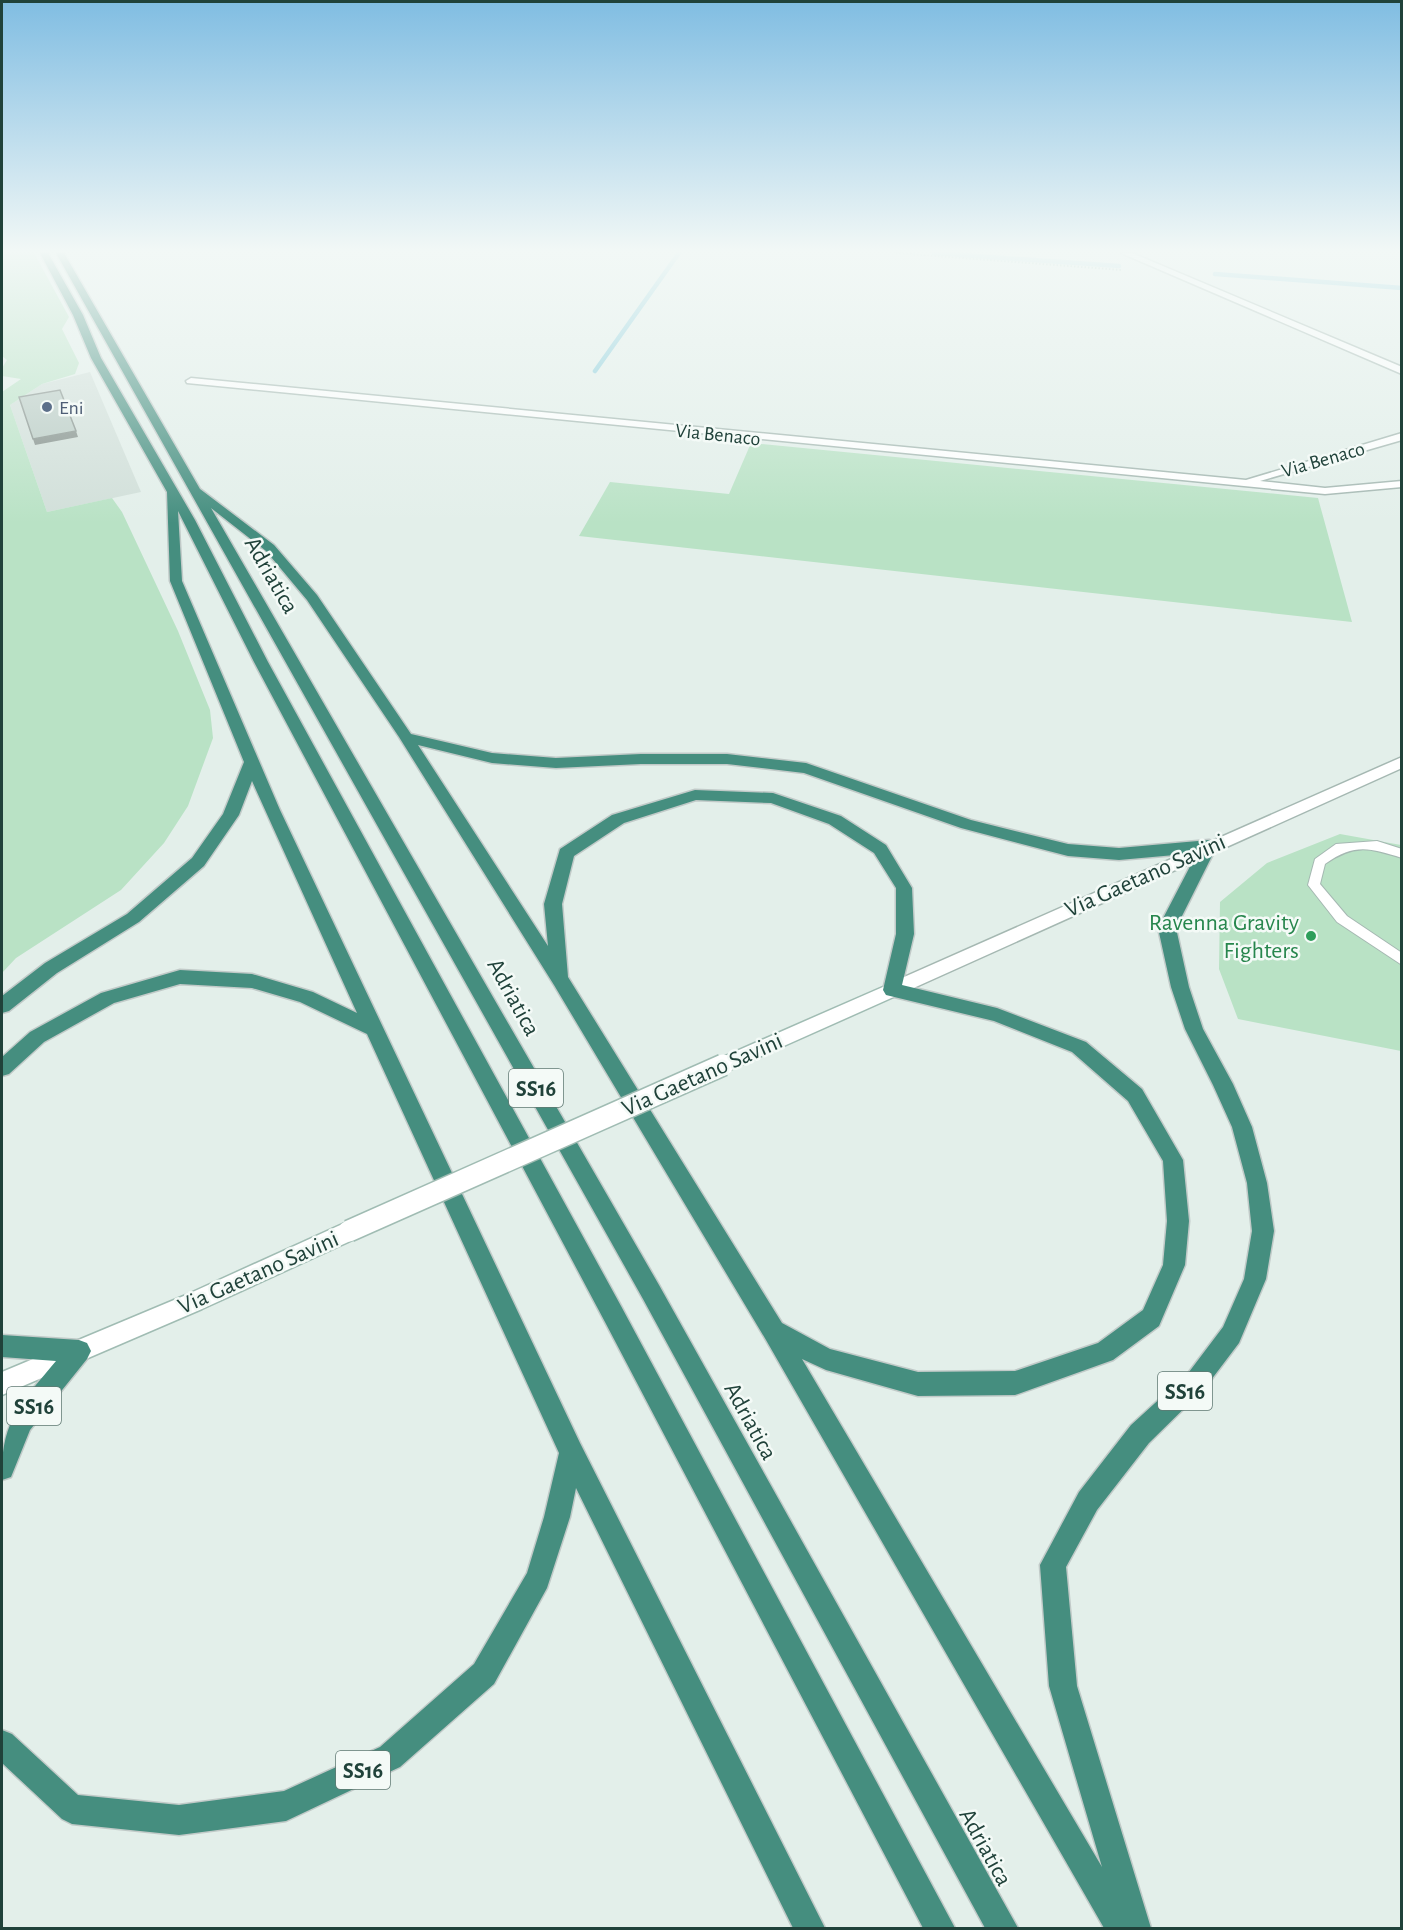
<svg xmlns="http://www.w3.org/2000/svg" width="1403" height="1930" font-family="'Alegreya Sans',sans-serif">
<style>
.built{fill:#d1dfd9}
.green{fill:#b9e2c5}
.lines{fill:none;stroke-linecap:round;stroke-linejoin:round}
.stream{stroke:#85cbda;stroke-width:4.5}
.service-casing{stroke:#a5b8b2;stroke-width:2}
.minor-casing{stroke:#a5b8b2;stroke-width:3}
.tertiary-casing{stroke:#a5b8b2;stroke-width:3}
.secondary-casing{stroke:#a0bcb3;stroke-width:3}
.trunk-casing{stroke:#c1cac8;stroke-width:3}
.path{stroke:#80b6a6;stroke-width:2;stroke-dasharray:1.5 2;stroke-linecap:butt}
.service{fill:#fff;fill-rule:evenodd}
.minor{fill:#fff;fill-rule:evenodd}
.tertiary{fill:#fff;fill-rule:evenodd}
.secondary{fill:#fff;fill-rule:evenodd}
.trunk{fill:#458e7f;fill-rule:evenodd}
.secondary-bridge-casing{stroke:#a0bcb3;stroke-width:24;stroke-linecap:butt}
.secondary-bridge{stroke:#fff;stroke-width:21}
.shaded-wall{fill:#818d88}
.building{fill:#b8cac3;stroke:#818d88;stroke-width:1.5}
.service-dot{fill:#5c6f8a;stroke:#f4faf7;stroke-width:2}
.leisure-dot{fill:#2e9e5b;stroke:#f4faf7;stroke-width:2}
.labels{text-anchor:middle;stroke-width:5;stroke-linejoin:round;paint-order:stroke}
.far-service-label{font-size:20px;fill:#4e5e75;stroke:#f4faf7;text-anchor:start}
.far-street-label{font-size:20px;fill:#20423a;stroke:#f4faf7}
.shield{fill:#f4faf7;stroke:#607973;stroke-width:1.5}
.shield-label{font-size:22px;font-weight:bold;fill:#20423a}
.street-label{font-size:24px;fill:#20423a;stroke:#f4faf7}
.leisure-label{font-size:24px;fill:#27864d;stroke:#f4faf7;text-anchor:end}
</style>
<rect width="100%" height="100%" fill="#e3efea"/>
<path class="built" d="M90 372 141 492 47 512 10 405 42 384Z"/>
<path class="green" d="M2 253H34L69 317 62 329 79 363 75 374 42 384 10 405 47 512 112 498 122 512 178 631 210 710 213 738 188 806 164 843 121 890 16 958 2 973V392L21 379 2 376V368L7 360 2 356Z
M751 443 1318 498 1352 622 579 536 610 482 729 494Z
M1340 834 1401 845V1051L1238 1019 1219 969 1220 902 1267 863Z"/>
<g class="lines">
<path class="stream" d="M934 253 1119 266
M1215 274 1402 288
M595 371 679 253"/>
<defs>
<path id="service" d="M1377 841 1402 849V858C1369 848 1355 843 1325 864L1320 884 1347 916 1402 953V965L1337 922 1308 885 1315 859 1336 844Z"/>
<path id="minor" d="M191 378 1246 480 1402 433V440L1260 481 1325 488 1402 481V487L1325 494 187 383 186 381Z"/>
<path id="tertiary" d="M1121 253H1132L1402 367V374Z
M1402 757V768L898 995 892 997 886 995 883 990 886 985Z"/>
<path id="secondary" d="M892 983 898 985 901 990 898 995 730 1070 723 1073 716 1070 713 1065 716 1060Z
M349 1221 357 1224 360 1231 357 1238 202 1309 2 1395V1372L186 1295Z"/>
<path id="trunk" d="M40 253H48L83 315 101 358 195 520 268 662 621 1306 955 1928H923L605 1322 254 662 178 511 182 581 280 810 580 1443 825 1928H793L576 1488 570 1517 547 1588 494 1684 400 1767 286 1821 179 1835 72 1824 62 1819 2 1763V1730L12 1734 78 1795 179 1805 284 1791 380 1747 474 1664 527 1573 544 1517 559 1453 367 1034 300 1002 252 988 180 984 114 1003 44 1042 9 1074 2 1076V1057L30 1032 101 993 180 970 252 974 313 992 357 1013 252 781 239 815 204 866 139 922 57 973 9 1011 2 1013V996L45 963 127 914 192 858 223 814 244 762 170 581 167 492 91 358 73 315Z
M56 253H64L200 489 274 545 317 595 411 734 492 753 556 758 641 754H727L806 763 971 820 1068 844 1119 848 1209 840 1215 842 1217 846 1176 928 1189 987 1203 1029 1233 1084 1252 1127 1267 1183 1274 1231 1266 1279 1239 1343 1205 1388 1149 1443 1097 1510 1066 1567 1077 1686 1151 1928H1104L766 1340 554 985 399 737 307 600 266 551 211 508 659 1285 1018 1928H985L643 1299ZM418 745 492 763 556 768 641 764H727L804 773 961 828 1068 856 1119 860 1197 853 1158 928 1171 987 1185 1029 1213 1085 1232 1127 1247 1183 1252 1231 1244 1279 1223 1327 1189 1372 1131 1425 1079 1492 1040 1565 1049 1686 1102 1867 802 1359 826 1370 918 1396 1015 1395 1113 1360 1159 1326 1185 1265 1189 1221 1183 1160 1142 1089 1086 1042 997 1008 902 985 914 934 912 888 886 845 841 816 773 793 695 790 612 815 560 849 544 904 548 946ZM696 800 771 803 829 824 874 853 896 888V934L883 990 886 995 994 1021 1072 1052 1128 1101 1163 1161 1167 1221 1163 1265 1143 1310 1098 1343 1015 1371 918 1372 830 1349 782 1323 568 977 562 904 574 856 624 823Z
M2 1335 79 1340 87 1343 91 1351 87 1359 30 1430 11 1477 2 1480C0 1421 21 1403 56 1361L2 1357Z"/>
</defs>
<use href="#service" class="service-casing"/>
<use href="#minor" class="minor-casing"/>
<use href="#tertiary" class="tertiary-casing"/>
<use href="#secondary" class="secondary-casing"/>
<use href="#trunk" class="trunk-casing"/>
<path class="path" d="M896 253 1122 270"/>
<use href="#service" class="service"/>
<use href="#minor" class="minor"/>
<use href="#tertiary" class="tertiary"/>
<use href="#secondary" class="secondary"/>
<use href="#trunk" class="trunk"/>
<defs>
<path id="secondary-bridge" d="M349 1231 723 1065"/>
</defs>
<use href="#secondary-bridge" class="secondary-bridge-casing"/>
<use href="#secondary-bridge" class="secondary-bridge"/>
</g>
<path class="shaded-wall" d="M76 431 78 437 35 445 33 439Z"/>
<path class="building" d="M60 390 76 431 33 439 19 397Z"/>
<linearGradient id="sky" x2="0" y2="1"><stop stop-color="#80bde2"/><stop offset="0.48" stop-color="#f2f8f6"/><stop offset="1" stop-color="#f2f8f6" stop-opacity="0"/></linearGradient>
<rect width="1403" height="523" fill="url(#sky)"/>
<circle class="service-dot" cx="47" cy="407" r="6"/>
<circle class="leisure-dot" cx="1311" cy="936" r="6"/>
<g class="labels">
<g class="far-service-label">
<text x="59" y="414">Eni</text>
</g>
<g class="far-street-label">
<text transform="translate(718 434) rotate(6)" y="7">Via Benaco</text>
<text transform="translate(1323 459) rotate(-16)" y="7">Via Benaco</text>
</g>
<g class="shield">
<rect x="509" y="1069" width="54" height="38" rx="4.5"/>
<rect x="1158" y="1372" width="54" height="38" rx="4.5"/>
<rect x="7" y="1387" width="54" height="38" rx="4.5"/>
<rect x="336" y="1751" width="54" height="38" rx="4.5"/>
</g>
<g class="shield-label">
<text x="536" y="1096">SS16</text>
<text x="1185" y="1399">SS16</text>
<text x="34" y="1414">SS16</text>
<text x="363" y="1778">SS16</text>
</g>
<g class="street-label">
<text transform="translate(272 575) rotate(60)" y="8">Adriatica</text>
<text transform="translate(1145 875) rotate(-24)" y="8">Via Gaetano Savini</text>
<text transform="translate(514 997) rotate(61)" y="8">Adriatica</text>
<text transform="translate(702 1074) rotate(-24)" y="8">Via Gaetano Savini</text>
<text transform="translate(258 1272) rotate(-24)" y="8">Via Gaetano Savini</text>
<text transform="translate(751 1421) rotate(61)" y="8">Adriatica</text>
<text transform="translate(986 1847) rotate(61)" y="8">Adriatica</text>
</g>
<g class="leisure-label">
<text x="1299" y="930">Ravenna Gravity<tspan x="1299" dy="28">Fighters</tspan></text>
</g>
</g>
<rect width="1403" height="1930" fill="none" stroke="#20423a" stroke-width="6"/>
</svg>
